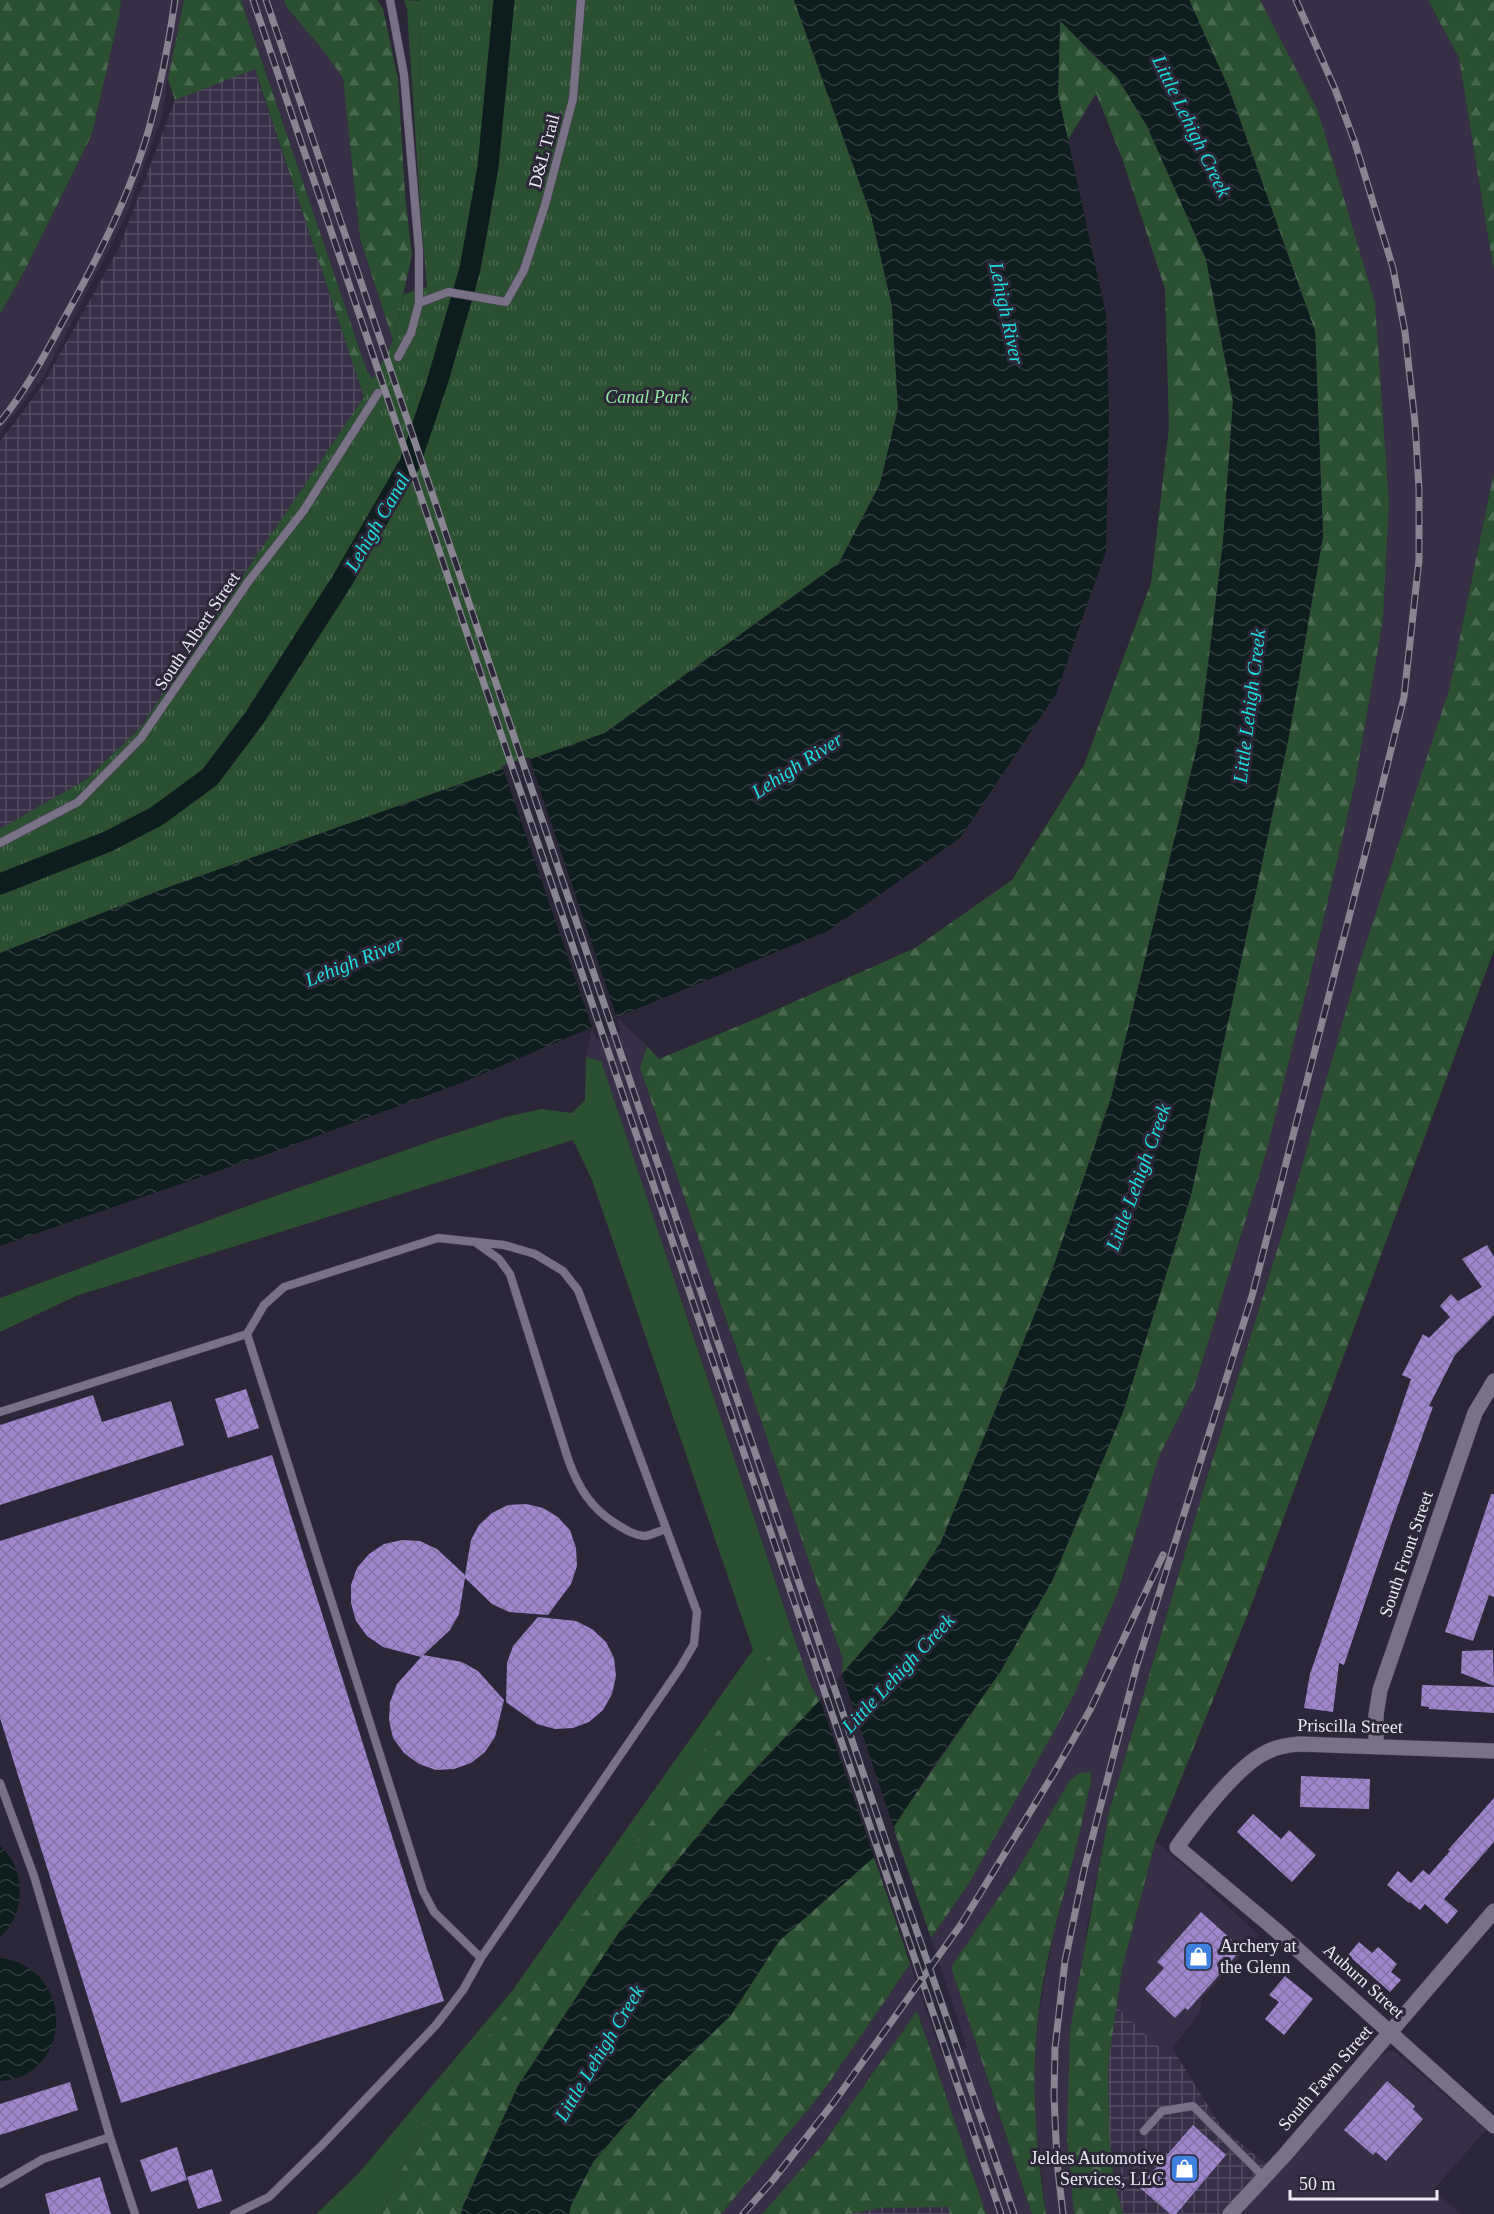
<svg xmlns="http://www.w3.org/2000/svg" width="1494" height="2214" font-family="Georgia,serif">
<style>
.built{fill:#372f46}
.industrial{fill:url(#industrial-grid)}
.grass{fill:#2a5031}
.forest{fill:url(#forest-firs)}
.park{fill:url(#park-tufts)}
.water{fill:url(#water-waves)}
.pier{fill:#2c2738}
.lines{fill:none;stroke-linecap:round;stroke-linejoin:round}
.canal{stroke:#0d1c1c;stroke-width:21}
.building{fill:url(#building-cross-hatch)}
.service-casing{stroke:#494352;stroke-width:9}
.minor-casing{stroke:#494352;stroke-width:16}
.service{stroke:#797287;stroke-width:8}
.minor{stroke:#797287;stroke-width:15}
.rail-casing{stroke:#888492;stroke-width:7}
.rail{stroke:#2c2738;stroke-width:4.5;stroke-dasharray:14;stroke-linecap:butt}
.labels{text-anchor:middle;stroke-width:6;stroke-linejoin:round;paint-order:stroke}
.street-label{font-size:18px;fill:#ece9f4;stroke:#2c2738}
.park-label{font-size:18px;font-style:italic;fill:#8fea9f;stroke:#2c2738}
.poi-label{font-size:18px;fill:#ece9f4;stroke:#2c2738;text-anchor:start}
.water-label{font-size:20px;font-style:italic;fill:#1cdee0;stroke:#2c2738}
</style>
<defs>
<pattern id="industrial-grid" width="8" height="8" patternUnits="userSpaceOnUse" patternTransform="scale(1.5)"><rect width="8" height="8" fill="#372f46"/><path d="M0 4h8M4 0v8" fill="none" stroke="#544d61"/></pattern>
<pattern id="forest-firs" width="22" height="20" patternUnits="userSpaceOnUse" patternTransform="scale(1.5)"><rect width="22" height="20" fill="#2a5031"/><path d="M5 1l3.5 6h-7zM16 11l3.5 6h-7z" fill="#49694f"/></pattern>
<pattern id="park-tufts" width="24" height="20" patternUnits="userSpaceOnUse" patternTransform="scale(1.5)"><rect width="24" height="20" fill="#2a5031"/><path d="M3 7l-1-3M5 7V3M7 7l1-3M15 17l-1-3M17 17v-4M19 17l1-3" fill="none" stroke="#49694f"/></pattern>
<pattern id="water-waves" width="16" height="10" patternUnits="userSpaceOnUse" patternTransform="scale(1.5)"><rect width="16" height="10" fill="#0d1c1c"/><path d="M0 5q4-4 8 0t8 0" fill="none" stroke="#303d3e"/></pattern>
<pattern id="building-cross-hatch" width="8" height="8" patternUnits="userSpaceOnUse" patternTransform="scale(1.5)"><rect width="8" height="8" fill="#9f86cd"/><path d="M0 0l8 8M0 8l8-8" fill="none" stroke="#8573a5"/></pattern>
</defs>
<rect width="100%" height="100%" fill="#2c2738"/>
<path class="built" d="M121 0H184L168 79 162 116 126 216 44 376 0 433V314L25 270 92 134 119 16Z
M241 0H284L287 8 323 50 343 78 360 238 393 341 374 380 367 371Z
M1260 0H1428L1459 58 1494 272V472L1449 690 1206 1481 1109 1812 1086 1933 1067 2139 1074 2214H1046L1037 2137 1034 2078 1038 2017 1054 1932 1072 1863 1091 1782 1090 1772 1070 1780 1017 1871 951 1967 1032 2214H986L917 2011 820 2148 762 2214H721L824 2090 910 1964 942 2057 967 2048 931 1938 968 1885 1118 1591 1159 1456 1195 1385 1266 1153 1316 952 1355 783 1383 619 1389 503 1375 303 1318 111Z
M617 1018 647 1046 640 1068 843 1660 842 1674 820 1700 810 1684 601 1061 586 1057 592 1027 597 1041 621 1031Z
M1155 1843 1163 1847 1259 1935 1202 1998 1200 2012 1173 2047 1177 2056H1169L1116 2007 1122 1969Z
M1390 2050 1395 2052 1486 2130 1433 2190 1461 2214H1243L1244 2208 1383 2054Z"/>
<path class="industrial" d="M254 68 364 397 140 728 87 779 0 829V442L42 386 119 248 175 100Z
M1116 2007 1169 2056H1177L1222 2128 1268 2165 1221 2214H1123L1115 2186 1109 2136 1108 2064Z
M915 2206 949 2207 950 2214H847L881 2208Z"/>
<path class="grass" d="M404 0 419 1 421 218 407 9Z
M586 1057 601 1061 789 1622 747 1691 563 1941 430 2110 381 2214H316L357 2175 512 1991 753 1650 592 1180 573 1140 76 1296 0 1332V1298L250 1205 437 1139 509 1116 542 1109 572 1113 585 1100Z"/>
<path class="forest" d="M0 0H121L119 16 92 134 25 270 0 314Z
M184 0H241L367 371 374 380 364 397 255 69 175 100 168 79Z
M284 0H377L383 9 398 79 405 194 412 255 393 341 360 238 343 78 323 50 287 8Z
M1189 0H1260L1318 111 1375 303 1389 503 1383 619 1355 783 1316 952 1266 1153 1195 1385 1159 1456 1118 1591 1074 1695 968 1885 931 1938 893 1827 1000 1672 1052 1581 1123 1412 1191 1195 1288 741 1323 536 1315 331 1229 89Z
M1428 0H1494V272L1459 58Z
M1060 20 1091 53 1117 77 1147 126 1206 259 1233 401 1223 542 1199 739 1111 1098 1050 1277 941 1542 897 1610 842 1674 843 1660 640 1068 647 1046 659 1059 760 1017 915 948 1012 880 1084 765 1151 583 1169 427 1165 289 1123 161 1096 93 1068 140 1058 94Z
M1494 472V950L1251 1606 1155 1843 1122 1969 1108 2064 1109 2136 1115 2186 1123 2214H1074L1067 2139 1070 2030 1109 1812 1206 1481 1291 1205 1358 968 1449 690Z
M789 1622 810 1684 820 1700 731 1795 620 1931 518 2086 463 2206 461 2214H381L430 2110 563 1941 747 1691Z
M1091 1772V1782C1084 1810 1079 1839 1071 1867 1058 1916 1043 1967 1038 2018 1031 2083 1036 2150 1046 2214H1032L951 1967 1017 1871 1070 1780 1080 1773Z
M874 1857 910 1964 824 2090 721 2214H569L571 2205 593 2162 658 2086 731 2015 779 1941Z
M917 2011 986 2214H950L948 2207 881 2208 847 2214H762L820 2148Z"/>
<path class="park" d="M419 0H794L871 215 892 306 898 408 880 484 839 563 605 733 169 887 0 953V829L87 779 140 728 364 397 393 341 404 294 427 287 421 218Z"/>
<path class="water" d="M794 0H1189L1229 89 1315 331 1323 536 1288 741 1191 1195 1123 1412 1052 1581 1000 1672 931 1770 874 1857 779 1941 731 2015 658 2086 593 2162 571 2205 569 2214H461L463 2206 518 2086 620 1931 731 1795 820 1700 897 1610 941 1542 1050 1277 1111 1098 1199 739 1223 542 1233 401 1206 259 1147 126 1117 77 1060 21 1058 94 1106 314 1109 415 1106 551 1056 694 960 838 828 931 592 1027 461 1083 265 1155 0 1246V953L169 887 605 733 839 563 880 484 898 409 892 306 871 215Z
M0 1846C27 1869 26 1914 0 1937Z
M0 1958C76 1967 74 2077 0 2081Z"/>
<path class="pier" d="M529 757 618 1021 593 1030 502 766Z
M842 1674 895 1831 875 1860 820 1700Z"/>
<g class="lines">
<path class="canal" d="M0 884 109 841 157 816 210 777 255 717 342 581 410 463 437 383 470 269 488 167 504 0"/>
</g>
<path class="building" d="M1487 1245 1494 1257V1315L1455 1355 1429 1406 1433 1407 1427 1423 1391 1525 1344 1665 1339 1663 1333 1712 1304 1708 1310 1674 1411 1379 1402 1375 1423 1334 1429 1338 1450 1317 1440 1306 1451 1294 1458 1301 1482 1287 1462 1259Z
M246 1389 259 1428 228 1438 215 1399Z
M93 1395 102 1422 171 1401 184 1445 0 1505V1425Z
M272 1455 444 2001 121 2103 0 1718V1541Z
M1491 1494H1494V1597L1489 1595 1473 1641 1445 1632Z
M526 1504 543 1508 558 1517 570 1530 576 1548 577 1566 571 1584 548 1615 509 1612 492 1604 465 1578 459 1614 450 1630 421 1657 383 1647 367 1636 356 1621 351 1603V1585L357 1568 369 1554 384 1544 402 1540 420 1541 437 1549 465 1575 471 1540 479 1525 492 1513 508 1505Z
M538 1617 576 1621 592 1629 606 1642 614 1658 616 1676 612 1694 603 1710 589 1722 573 1728 555 1729 537 1724 506 1702 507 1663 513 1646Z
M1493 1650 1494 1686 1461 1673 1462 1651Z
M423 1655 462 1662 478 1671 504 1700 495 1737 485 1752 471 1763 454 1769 436 1770 419 1764 404 1753 393 1738 389 1720 390 1702 397 1684Z
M1422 1685 1494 1687V1713L1429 1709V1707L1421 1706Z
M1301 1776 1370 1779 1369 1809 1300 1807Z
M1494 1798V1842L1444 1899 1458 1911 1447 1924 1425 1904 1420 1910 1410 1902 1409 1903 1387 1885 1398 1871 1411 1883 1423 1870 1429 1875 1450 1851 1448 1850Z
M1253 1814 1281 1839 1289 1830 1316 1855 1292 1882 1237 1832Z
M1201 1912 1242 1949 1188 2010 1185 2008 1175 2018 1145 1989 1164 1968 1157 1962Z
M1359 1942 1372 1953 1378 1947 1397 1964 1391 1972 1401 1980 1390 1992 1348 1955Z
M1285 1976 1313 1999 1284 2035 1265 2019 1279 2002 1269 1995Z
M1387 2081 1415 2106 1413 2109 1423 2119 1386 2161 1376 2152 1373 2155 1344 2130Z
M70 2082 78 2110 0 2135V2104Z
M1193 2125 1226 2155 1176 2214H1170L1139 2187Z
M177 2147 187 2180 151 2192 140 2160Z
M212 2169 222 2201 198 2209 187 2177Z
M100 2177 111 2214H50L45 2194Z"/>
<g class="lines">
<defs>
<path id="service" d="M390 0 404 75 419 251V303L411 333 398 357
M419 303 448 292 506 302 524 270 545 205 573 99 581 0
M0 843 78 802 141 738 248 582 304 510 378 393
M475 1242 499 1259 510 1274 568 1459C578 1487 591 1509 618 1525 626 1530 634 1535 644 1536 650 1536 659 1531 666 1529
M247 1334 423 1891 434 1912 481 1958
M0 1412 247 1334 264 1305 284 1287 438 1238 504 1245 535 1254 563 1271 578 1290 697 1612 694 1644 680 1668 481 1958 463 1990 436 2025 322 2145 269 2197 234 2214
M0 1783 34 1876 110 2137 135 2214
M1144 2131 1162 2111 1193 2106 1264 2177
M0 2184 43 2159 110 2137"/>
<path id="minor" d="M1376 1746V1715L1380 1690 1475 1413 1494 1381
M1494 1751 1299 1744C1287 1745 1274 1747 1263 1754 1235 1769 1196 1820 1177 1847L1277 1931 1494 2126
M1230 2214 1284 2156 1494 1911"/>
</defs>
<use href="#service" class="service-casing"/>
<use href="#minor" class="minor-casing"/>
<use href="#service" class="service"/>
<use href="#minor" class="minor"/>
<defs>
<path id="rail" d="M253 0 1001 2214
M266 0 893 1862 1014 2214
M0 422C25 392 44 356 63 321 97 259 131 194 150 125 161 84 169 42 175 0
M743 2214 773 2180 834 2102 962 1923 1054 1773 1090 1710 1163 1555
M1063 2214 1057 2162 1054 2096 1055 2048 1065 1961 1084 1870 1136 1668 1252 1296 1369 839 1404 697 1419 560V489L1415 423 1405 332 1393 268 1355 143 1335 89 1296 0"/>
</defs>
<use href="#rail" class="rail-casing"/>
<use href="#rail" class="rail"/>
</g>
<defs>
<symbol id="shop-square" viewBox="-11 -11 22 22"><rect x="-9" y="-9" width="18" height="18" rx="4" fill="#3f7fe0" stroke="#2c2738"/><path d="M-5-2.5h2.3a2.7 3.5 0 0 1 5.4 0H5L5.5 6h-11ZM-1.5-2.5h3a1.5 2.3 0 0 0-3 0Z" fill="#fff"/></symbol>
</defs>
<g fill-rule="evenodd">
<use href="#shop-square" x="1182" y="1940" width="33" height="33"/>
<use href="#shop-square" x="1168" y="2152" width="33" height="33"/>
</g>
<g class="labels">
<g class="street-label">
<text transform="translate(544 151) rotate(-75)" y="6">D&amp;L Trail</text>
<text transform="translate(197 631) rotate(-56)" y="6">South Albert Street</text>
<text transform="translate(1406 1554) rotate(-71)" y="6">South Front Street</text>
<text transform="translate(1350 1726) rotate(1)" y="6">Priscilla Street</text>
<text transform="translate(1364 1981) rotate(42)" y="6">Auburn Street</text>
<text transform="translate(1325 2078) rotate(-49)" y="6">South Fawn Street</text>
</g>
<g class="park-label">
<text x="647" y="403">Canal Park</text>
</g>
<g class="poi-label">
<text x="1220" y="1952">Archery at<tspan x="1220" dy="21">the Glenn</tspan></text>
<text x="1164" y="2164" text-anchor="end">Jeldes Automotive<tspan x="1164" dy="21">Services, LLC</tspan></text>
</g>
<g class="water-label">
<text transform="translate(1192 126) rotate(64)" y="7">Little Lehigh Creek</text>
<text transform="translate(1007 313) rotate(78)" y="7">Lehigh River</text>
<text transform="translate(377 522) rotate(-60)" y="7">Lehigh Canal</text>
<text transform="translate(1249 706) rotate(-83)" y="7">Little Lehigh Creek</text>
<text transform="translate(797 765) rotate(-33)" y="7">Lehigh River</text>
<text transform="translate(354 961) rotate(-22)" y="7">Lehigh River</text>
<text transform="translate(1138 1177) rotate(-70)" y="7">Little Lehigh Creek</text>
<text transform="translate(898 1673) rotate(-47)" y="7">Little Lehigh Creek</text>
<text transform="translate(599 2053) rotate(-59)" y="7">Little Lehigh Creek</text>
</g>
</g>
<path d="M1290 2190v9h147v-9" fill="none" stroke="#ece9f4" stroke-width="3"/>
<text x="1299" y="2190" font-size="18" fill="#ece9f4" stroke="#2c2738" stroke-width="4.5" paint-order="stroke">50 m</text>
</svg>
